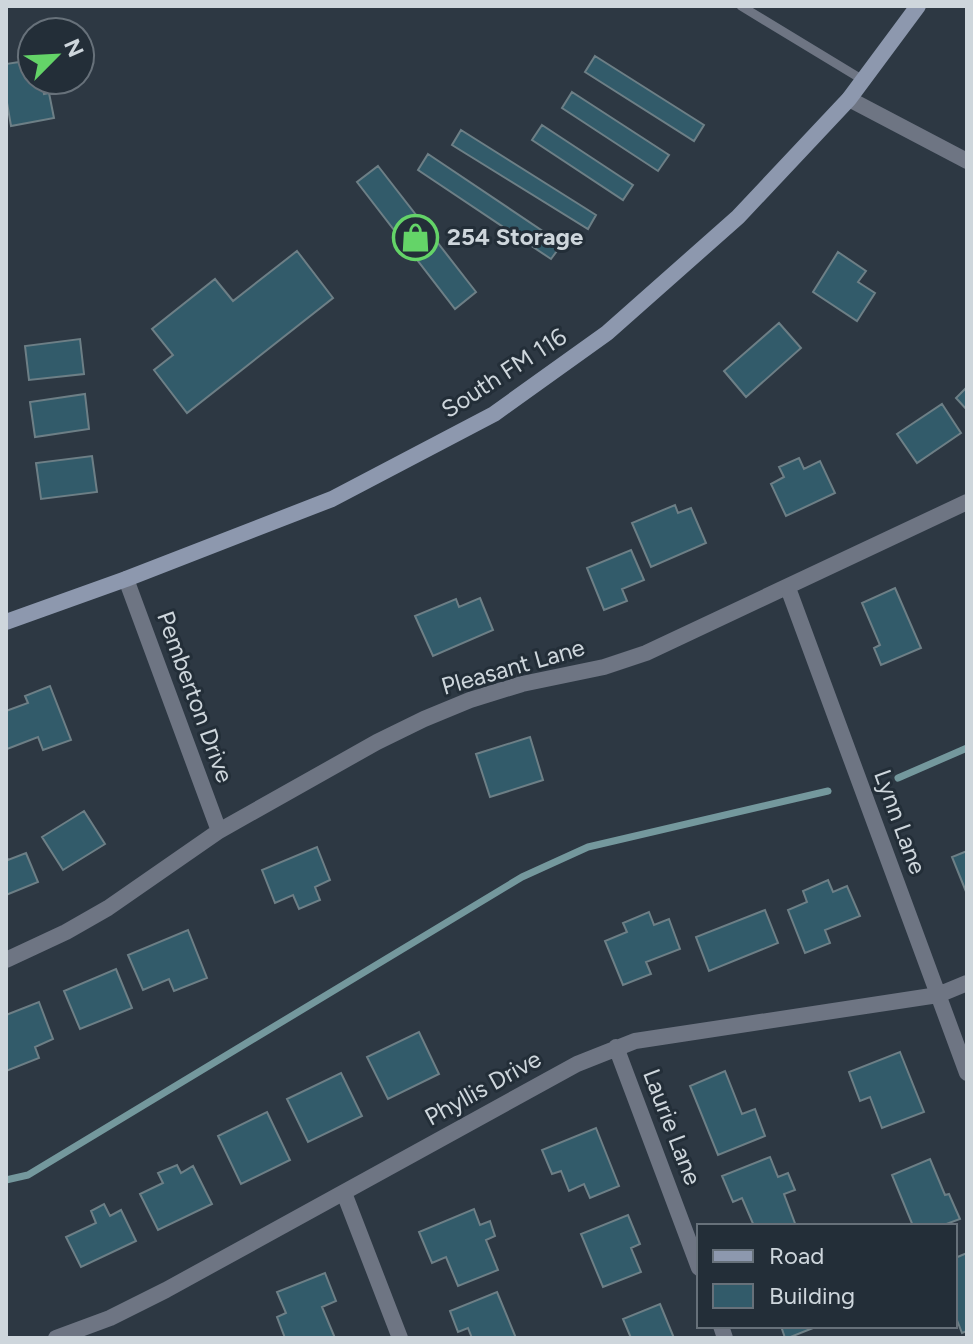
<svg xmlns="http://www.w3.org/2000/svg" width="973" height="1344" font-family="Figtree,sans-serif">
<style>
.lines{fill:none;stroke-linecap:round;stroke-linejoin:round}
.stream{stroke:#74989d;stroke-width:7}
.building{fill:#325b6a;stroke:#6d7f86;stroke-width:2}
.service{stroke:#6e7583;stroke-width:9}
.minor{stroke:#6e7583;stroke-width:16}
.secondary{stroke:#8d98ae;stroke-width:16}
.labels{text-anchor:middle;stroke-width:6;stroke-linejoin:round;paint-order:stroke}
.poi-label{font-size:24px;font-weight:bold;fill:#ced6dc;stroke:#232e38;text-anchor:start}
.street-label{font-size:24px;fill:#ced6dc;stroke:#232e38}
</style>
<rect width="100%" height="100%" fill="#2d3843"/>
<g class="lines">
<path class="stream" d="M898 778 967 748
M6 1180 28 1175 522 877 588 847 828 791"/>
</g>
<path class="building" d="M595 56 704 125 694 141 585 72Z
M32 60V80H42L44 94 49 93 54 118 11 126 6 97V64Z
M572 92 669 155 658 171 562 108Z
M542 125 633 185 623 200 532 140Z
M461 130 596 215 588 229 452 145Z
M428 154 562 244 551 259 418 170Z
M378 166 476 292 455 309 357 182Z
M297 251 333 298 187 413 154 370 173 355 152 329 215 279 233 301Z
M838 252 866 271 858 282 875 293 857 321 813 292Z
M779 323 801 348 746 397 724 371Z
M80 339 84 374 29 380 25 346Z
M967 387V410L956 398Z
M85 394 89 429 35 437 30 402Z
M942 404 961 433 917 463 897 434Z
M92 456 97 492 41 499 36 463Z
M799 458 804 469 820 461 835 493 786 516 771 484 784 477 779 467Z
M675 505 678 513 691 508 706 543 651 567 632 523Z
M631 550 644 580 622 589 627 601 604 610 587 568Z
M895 588 921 648 881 665 874 648 880 645 862 603Z
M480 598 493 630 433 656 415 616 456 599 459 607Z
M50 686 71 740 43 750 38 737 7 749 6 711 28 703 25 696Z
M530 737 543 780 490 797 476 754Z
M84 811 105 844 63 870 42 837Z
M317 847 330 880 315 887 320 900 299 909 293 895 275 903 262 870Z
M967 851V894L952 857Z
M26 853 38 882 6 895V855L8 860Z
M828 880 833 892 847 886 860 916 825 930 830 943 805 953 788 910 807 902 803 891Z
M765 910 778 943 709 971 696 937Z
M649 912 654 925 669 919 680 949 646 962 651 974 623 985 605 941 627 932 623 923Z
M188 930 207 978 174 991 169 979 143 990 128 955Z
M116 969 132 1008 80 1029 64 991Z
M39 1002 53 1039 35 1047 39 1058 6 1071V1015Z
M419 1032 439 1074 388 1099 367 1057Z
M900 1052 924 1112 882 1128 870 1097 860 1101 849 1072Z
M725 1071 742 1114 755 1109 765 1136 718 1155 690 1086Z
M341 1073 362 1116 308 1142 287 1099Z
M267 1112 290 1160 241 1184 218 1136Z
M596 1128 619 1186 590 1198 584 1184 569 1191 561 1171 552 1174 542 1150Z
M770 1157 778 1177 788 1173 795 1190 784 1194 796 1226H754L742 1198 733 1202 722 1176Z
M930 1159 945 1195 949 1194 960 1219 941 1226H913L892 1175Z
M177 1165 181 1173 193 1166 212 1204 158 1230 140 1194 163 1183 158 1173Z
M104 1204 110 1216 121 1210 136 1241 81 1267 66 1237 96 1223 91 1211Z
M474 1209 480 1225 490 1221 495 1236 486 1240 498 1270 458 1286 446 1257 432 1263 419 1232Z
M628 1215 640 1244 631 1248 641 1272 603 1287 581 1234Z
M967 1253V1331L962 1333 955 1315V1258Z
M325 1273 336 1301 322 1307 335 1338H285L277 1317 286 1313 277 1292Z
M497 1292 516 1338H472L468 1328 458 1332 450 1311Z
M660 1304 674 1338H631L623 1319Z
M781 1326H818L788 1338H785Z"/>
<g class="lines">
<path class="service" d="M741 6 863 80"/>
<path class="minor" d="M849 99 967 161
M126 579 219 831
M788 588 967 1073
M6 960 66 932 108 908 219 831 377 742 424 719 470 700 522 684 604 667 646 653 967 502
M616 1047 699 1268
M344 1193 400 1338
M721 1326 725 1338
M56 1338 110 1318 166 1290 577 1064 635 1041 938 995 967 983"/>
<path class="secondary" d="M6 622 126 579 332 499 494 414 607 333 738 217 849 99 918 6"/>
</g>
<defs>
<symbol id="shop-ring" viewBox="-11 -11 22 22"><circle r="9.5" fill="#232e38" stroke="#64d468" stroke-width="1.5"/><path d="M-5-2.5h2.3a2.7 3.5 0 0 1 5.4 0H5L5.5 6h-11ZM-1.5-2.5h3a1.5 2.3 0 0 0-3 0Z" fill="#64d468"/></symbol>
</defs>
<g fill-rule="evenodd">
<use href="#shop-ring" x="390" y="212" width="51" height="51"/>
</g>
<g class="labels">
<g class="poi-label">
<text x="447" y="245">254 Storage</text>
</g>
<g class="street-label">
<text transform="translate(504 373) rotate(-33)" y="8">South FM 116</text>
<text transform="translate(513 667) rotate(-16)" y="8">Pleasant Lane</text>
<text transform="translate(195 697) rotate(70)" y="8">Pemberton Drive</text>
<text transform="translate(900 822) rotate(70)" y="8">Lynn Lane</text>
<text transform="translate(483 1088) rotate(-29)" y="8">Phyllis Drive</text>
<text transform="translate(672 1127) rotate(69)" y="8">Laurie Lane</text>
</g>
</g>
<rect width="973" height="1344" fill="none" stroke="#ced6dc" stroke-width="16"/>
<rect x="697" y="1224" width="260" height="104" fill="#232e38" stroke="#67717a" stroke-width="2"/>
<rect x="713" y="1250" width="40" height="12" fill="#8d98ae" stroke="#67717a" stroke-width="2"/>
<text x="769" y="1264" font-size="24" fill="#ced6dc">Road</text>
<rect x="713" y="1284" width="40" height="24" fill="#325b6a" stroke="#67717a" stroke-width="2"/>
<text x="769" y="1304" font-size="24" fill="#ced6dc">Building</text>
<g transform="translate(56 56) rotate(66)"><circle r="38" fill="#232e38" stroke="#67717a" stroke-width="2"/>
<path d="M0-6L14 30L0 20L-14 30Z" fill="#64d468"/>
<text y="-12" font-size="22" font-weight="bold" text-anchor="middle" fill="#ced6dc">N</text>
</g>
</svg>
